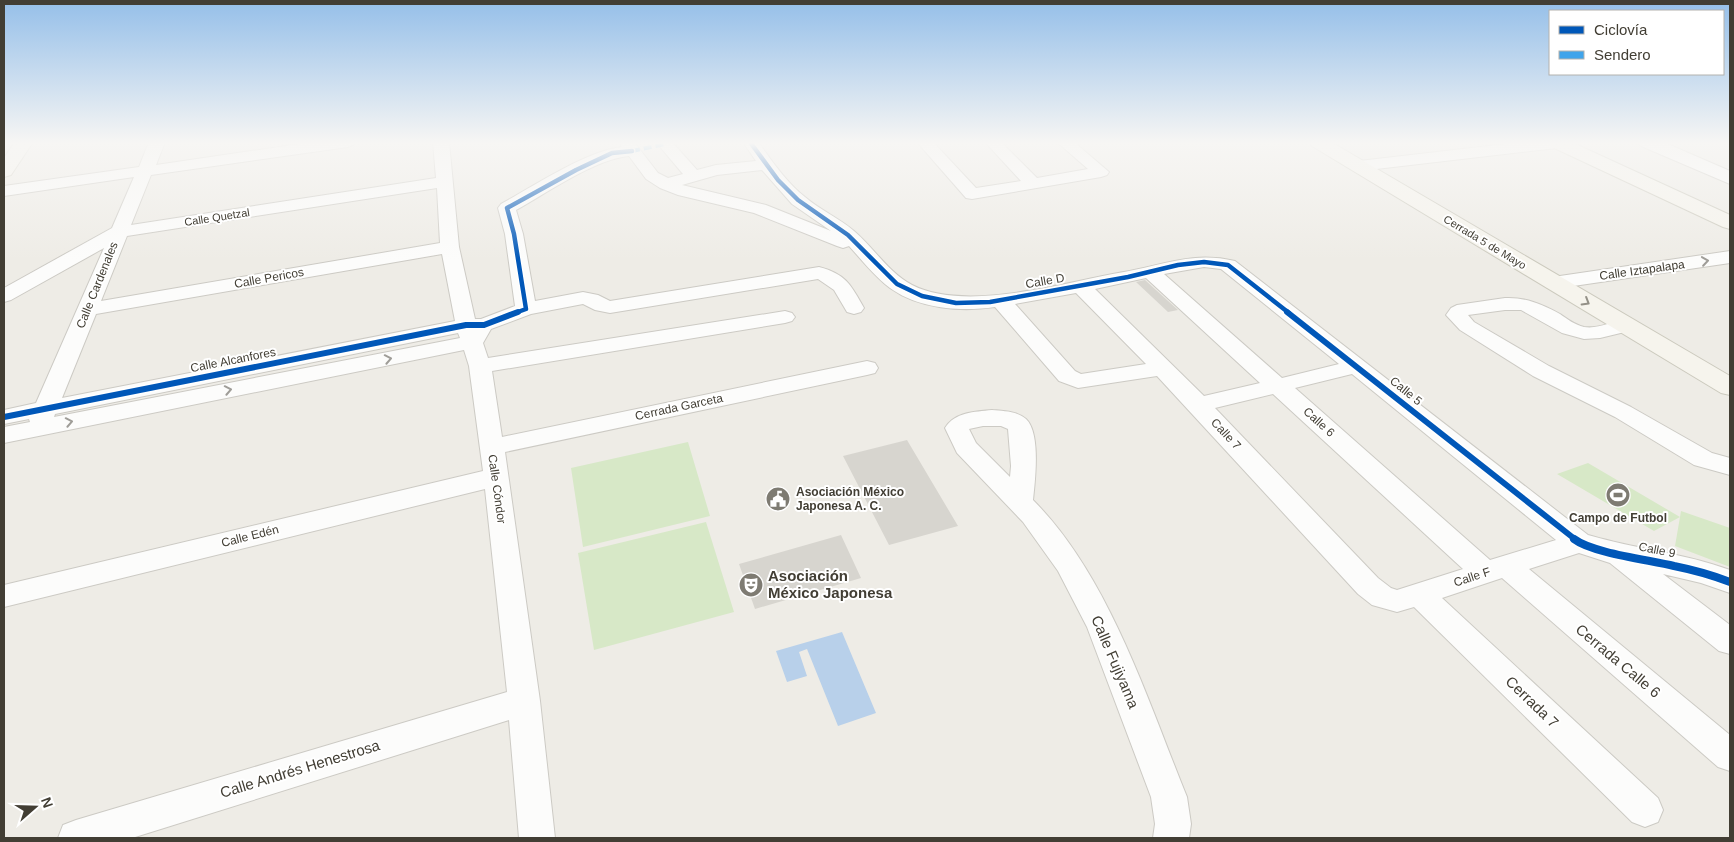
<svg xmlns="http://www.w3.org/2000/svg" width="1734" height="842" font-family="Arial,sans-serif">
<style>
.green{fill:#d7e8c7}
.water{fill:#b8d0ea}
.building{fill:#d7d5cf}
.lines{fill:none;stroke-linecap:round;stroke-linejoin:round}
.minor-casing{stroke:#cccac4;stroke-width:2}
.tertiary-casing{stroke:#cccac4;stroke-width:2}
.secondary-casing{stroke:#cccabe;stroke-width:2}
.minor{fill:#fcfcfb;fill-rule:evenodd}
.tertiary{fill:#fcfcfb;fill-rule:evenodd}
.secondary{fill:#f6f4ed;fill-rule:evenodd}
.quiet{stroke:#3fa4eb;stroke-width:4;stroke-dasharray:8 4;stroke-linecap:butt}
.cycleway-far2-casing{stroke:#fff;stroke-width:7}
.cycleway-far1-casing{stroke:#fff;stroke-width:9}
.cycleway-casing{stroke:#fff;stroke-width:11}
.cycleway-far2{stroke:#0057b8;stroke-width:4.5}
.cycleway-far1{stroke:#0057b8;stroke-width:6}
.cycleway{stroke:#0057b8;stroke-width:8}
.oneway{stroke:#9f9d98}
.oneway2{stroke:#939087}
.labels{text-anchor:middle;stroke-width:4;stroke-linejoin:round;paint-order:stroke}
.far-street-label{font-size:11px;fill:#423e34;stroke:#fff}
.street-label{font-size:12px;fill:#423e34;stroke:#fff}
.poi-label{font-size:12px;font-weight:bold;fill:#423e34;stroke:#fff;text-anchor:start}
.near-poi-label{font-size:15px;font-weight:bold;fill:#423e34;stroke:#fff;text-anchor:start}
.near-street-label{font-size:15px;fill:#423e34;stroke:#fff}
</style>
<rect width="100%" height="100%" fill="#eeece6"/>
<path class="green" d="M688 442 710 516 583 547 571 468Z
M1588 463 1680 517 1681 511 1730 528V567L1675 546 1680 517 1654 531 1557 474Z
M706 522 734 612 594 650 578 553Z"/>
<path class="water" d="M842 632 876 713 838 726 807 649 799 652 807 676 787 682 776 651Z"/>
<path class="building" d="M1145 280 1178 310 1168 312 1136 282Z
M907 440 958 526 889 545 843 456Z
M841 535 861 578 755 609 739 564Z"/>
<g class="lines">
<defs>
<path id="minor" d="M149 142H165L156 165 313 142H355L353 145 348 147 151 175 131 225 436 178 433 142H449L459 247 475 319H481L515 306 505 234 498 208 501 204C534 186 586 151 622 147L619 142H634L658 173 668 178 683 174 656 142H672L697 170 716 165 756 161 743 142H758C772 161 786 182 805 197 820 210 839 218 854 231 874 248 889 273 912 285 967 313 1065 282 1124 272 1164 265 1193 251 1235 261L1588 535C1635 549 1684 553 1730 570V593L1701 583 1663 574 1730 625V654L1719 651 1610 563 1579 553 1529 569 1730 735V771L1718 767 1502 578 1442 598 1658 798 1663 810 1658 822 1645 827 1632 822 1414 607 1397 612 1372 605 1358 594 1157 376 1078 388 1059 381 995 307C961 312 919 309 890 288 874 276 862 260 849 246L843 248 837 246 754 213 678 195 660 188 646 179 629 156C595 159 547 193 516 210L523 234 535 301 583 292 598 295 610 301 819 267C846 274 851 285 864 308L861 312 854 314 847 312 834 290 818 279 610 313 595 310 583 304 531 314 491 329 483 343 488 358 785 311 792 313 795 317 792 321 785 323 492 371 502 437 867 361 875 363 878 368 875 373 867 375 505 452 540 701 555 838H519L509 720 132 838H58L63 825 76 820 507 692 485 489 4 607V585L483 471 469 366 464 350 4 443V427L30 422 29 419 4 424V410L36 403 104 248 11 300 4 302V288L112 228 134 177 4 196V186L139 167ZM762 170 792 204 831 231 766 205 682 185 717 175ZM437 188 440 243 101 301 127 236ZM442 254 455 321 62 398 96 314ZM1204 267 1221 269 1339 364 1282 378 1164 274ZM1146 278 1260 383 1204 396 1095 289ZM1076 293 1146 364 1081 374 1075 371 1015 304ZM458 333 460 338 54 417 55 414ZM1352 374 1556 540 1490 560 1295 388ZM1273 394 1463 569 1397 590 1391 588 1378 578 1215 408Z
M917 142H933L976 188 1021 181 985 142H1001L1037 178 1088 169 1057 142H1074L1109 172 1107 175 1101 177 972 199 966 198Z
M1523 142 1565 143 1562 146 1557 148 1359 171 1353 169 1351 166 1353 163 1359 161Z
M1730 251V263L1553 289 1546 287 1543 283 1546 279 1553 277Z
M1505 298C1525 297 1542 304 1560 314 1567 319 1575 325 1584 327 1601 330 1617 317 1633 322L1636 326 1633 330 1600 338 1584 339 1562 333 1521 310H1505L1468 315 1474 322 1549 366 1631 407 1712 453 1730 458V475L1694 465 1615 417 1533 376 1460 330 1446 315 1451 308 1457 305Z
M992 410C1003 411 1017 411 1026 419 1041 433 1035 481 1033 500 1109 576 1147 699 1187 797L1191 824 1189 838H1153L1155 824 1151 797 1087 627 1058 571 1023 522 957 453 945 428C955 412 974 412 992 410ZM983 426H1001L1008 429 1011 466 1010 477 976 443 969 429Z"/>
<path id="tertiary" d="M1638 142H1663L1730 171V184L1641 146Z"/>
<path id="secondary" d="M15 142H33L11 175 4 177V158Z
M1309 142H1331L1730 376V395L1721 393 1312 146Z
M1547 142H1571L1730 215V229L1723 227 1550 146Z"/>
</defs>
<use href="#minor" class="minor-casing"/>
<use href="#tertiary" class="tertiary-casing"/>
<use href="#secondary" class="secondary-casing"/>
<use href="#minor" class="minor"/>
<use href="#tertiary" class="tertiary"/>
<use href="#secondary" class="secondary"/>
<path class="quiet" d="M632 151 665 144"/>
<defs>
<path id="cycleway-far2" d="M750 142 778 180 798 200 848 235 897 284 922 296 956 303 990 302 1128 277 1178 265 1204 262 1228 265 1289 313
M515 313 526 309 514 234 507 208 576 170 612 153 632 151"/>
<path id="cycleway-far1" d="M1287 312 1576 540
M4 417 466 325H484L518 312"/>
<path id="cycleway" d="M1574 539C1592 553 1650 560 1674 566 1694 570 1712 575 1730 582"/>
</defs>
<use href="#cycleway-far2" class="cycleway-far2-casing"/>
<use href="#cycleway-far1" class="cycleway-far1-casing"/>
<use href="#cycleway" class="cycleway-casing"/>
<use href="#cycleway-far2" class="cycleway-far2"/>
<use href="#cycleway-far1" class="cycleway-far1"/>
<use href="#cycleway" class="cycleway"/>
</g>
<defs><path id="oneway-chevron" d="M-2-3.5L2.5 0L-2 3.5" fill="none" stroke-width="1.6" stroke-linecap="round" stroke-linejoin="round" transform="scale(1.25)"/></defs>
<g class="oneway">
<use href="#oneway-chevron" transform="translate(1705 261) rotate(-8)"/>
<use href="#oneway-chevron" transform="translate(388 359) rotate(-11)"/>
<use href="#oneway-chevron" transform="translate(228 390) rotate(-11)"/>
<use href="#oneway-chevron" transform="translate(69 422) rotate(-11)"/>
</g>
<use class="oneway2" href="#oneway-chevron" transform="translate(1586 302) rotate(31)"/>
<linearGradient id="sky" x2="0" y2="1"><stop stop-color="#95bfe9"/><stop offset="0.55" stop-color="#f7f6f4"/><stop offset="1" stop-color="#f7f6f4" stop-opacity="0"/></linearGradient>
<rect width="1734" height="260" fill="url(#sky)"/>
<defs>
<symbol id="stadium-disc" viewBox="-11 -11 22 22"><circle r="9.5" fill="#7e7b72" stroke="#fff"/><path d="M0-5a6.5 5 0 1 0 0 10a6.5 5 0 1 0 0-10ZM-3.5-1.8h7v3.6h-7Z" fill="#fff"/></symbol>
<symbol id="civic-disc" viewBox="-11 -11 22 22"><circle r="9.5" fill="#7e7b72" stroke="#fff"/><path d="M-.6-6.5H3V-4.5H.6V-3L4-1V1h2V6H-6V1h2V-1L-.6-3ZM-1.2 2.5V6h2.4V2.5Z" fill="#fff"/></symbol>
<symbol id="theatre-disc" viewBox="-11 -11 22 22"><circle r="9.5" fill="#7e7b72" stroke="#fff"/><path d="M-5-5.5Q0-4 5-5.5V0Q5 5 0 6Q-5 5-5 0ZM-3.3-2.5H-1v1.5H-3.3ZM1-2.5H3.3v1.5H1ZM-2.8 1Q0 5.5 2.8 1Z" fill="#fff"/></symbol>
</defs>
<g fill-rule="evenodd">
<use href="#stadium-disc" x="1604" y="481" width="28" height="28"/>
<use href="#civic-disc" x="764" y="485" width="28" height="28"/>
<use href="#theatre-disc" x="737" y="571" width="28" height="28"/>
</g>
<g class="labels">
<g class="far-street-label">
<text transform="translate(217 217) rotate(-9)" y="4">Calle Quetzal</text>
<text transform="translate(1485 242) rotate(31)" y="4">Cerrada 5 de Mayo</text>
</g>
<g class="street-label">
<text transform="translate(1642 270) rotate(-8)" y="4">Calle Iztapalapa</text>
<text transform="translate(269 278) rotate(-10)" y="4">Calle Pericos</text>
<text transform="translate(1045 281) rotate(-10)" y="4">Calle D</text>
<text transform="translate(97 285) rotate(-68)" y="4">Calle Cardenales</text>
<text transform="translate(233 360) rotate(-11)" y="4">Calle Alcanfores</text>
<text transform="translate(1406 391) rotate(39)" y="4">Calle 5</text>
<text transform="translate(679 407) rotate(-12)" y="4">Cerrada Garceta</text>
<text transform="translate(1319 422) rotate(42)" y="4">Calle 6</text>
<text transform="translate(1226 434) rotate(47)" y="4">Calle 7</text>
<text transform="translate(497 489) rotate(82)" y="4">Calle Cóndor</text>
<text transform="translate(250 536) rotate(-14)" y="4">Calle Edén</text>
<text transform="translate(1657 550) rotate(11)" y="4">Calle 9</text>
<text transform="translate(1472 577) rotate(-18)" y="4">Calle F</text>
</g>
<g class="poi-label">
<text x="796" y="496">Asociación México<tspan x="796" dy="14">Japonesa A. C.</tspan></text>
<text x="1618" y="522" text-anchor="middle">Campo de Futbol</text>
</g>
<g class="near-poi-label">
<text x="768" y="581">Asociación<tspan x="768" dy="17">México Japonesa</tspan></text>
</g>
<g class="near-street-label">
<text transform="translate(1618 661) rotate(40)" y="5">Cerrada Calle 6</text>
<text transform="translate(1115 662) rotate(67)" y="5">Calle Fujiyama</text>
<text transform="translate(1532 702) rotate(44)" y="5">Cerrada 7</text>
<text transform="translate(300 769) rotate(-17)" y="5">Calle Andrés Henestrosa</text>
</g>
</g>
<rect width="1734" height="842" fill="none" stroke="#423e34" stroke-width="10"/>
<rect x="1549" y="10" width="175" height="65" fill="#ffffff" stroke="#b3b2ae"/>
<rect x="1559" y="26" width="25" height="8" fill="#0057b8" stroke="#b3b2ae"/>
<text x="1594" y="35" font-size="15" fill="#423e34">Ciclovía</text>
<rect x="1559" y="51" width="25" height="8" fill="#3fa4eb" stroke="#b3b2ae"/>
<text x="1594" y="60" font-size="15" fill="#423e34">Sendero</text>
<g transform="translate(35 807) rotate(70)" stroke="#ffffff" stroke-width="4" paint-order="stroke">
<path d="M0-4L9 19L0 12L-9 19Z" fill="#423e34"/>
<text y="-8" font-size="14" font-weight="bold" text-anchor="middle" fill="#423e34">N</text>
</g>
</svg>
